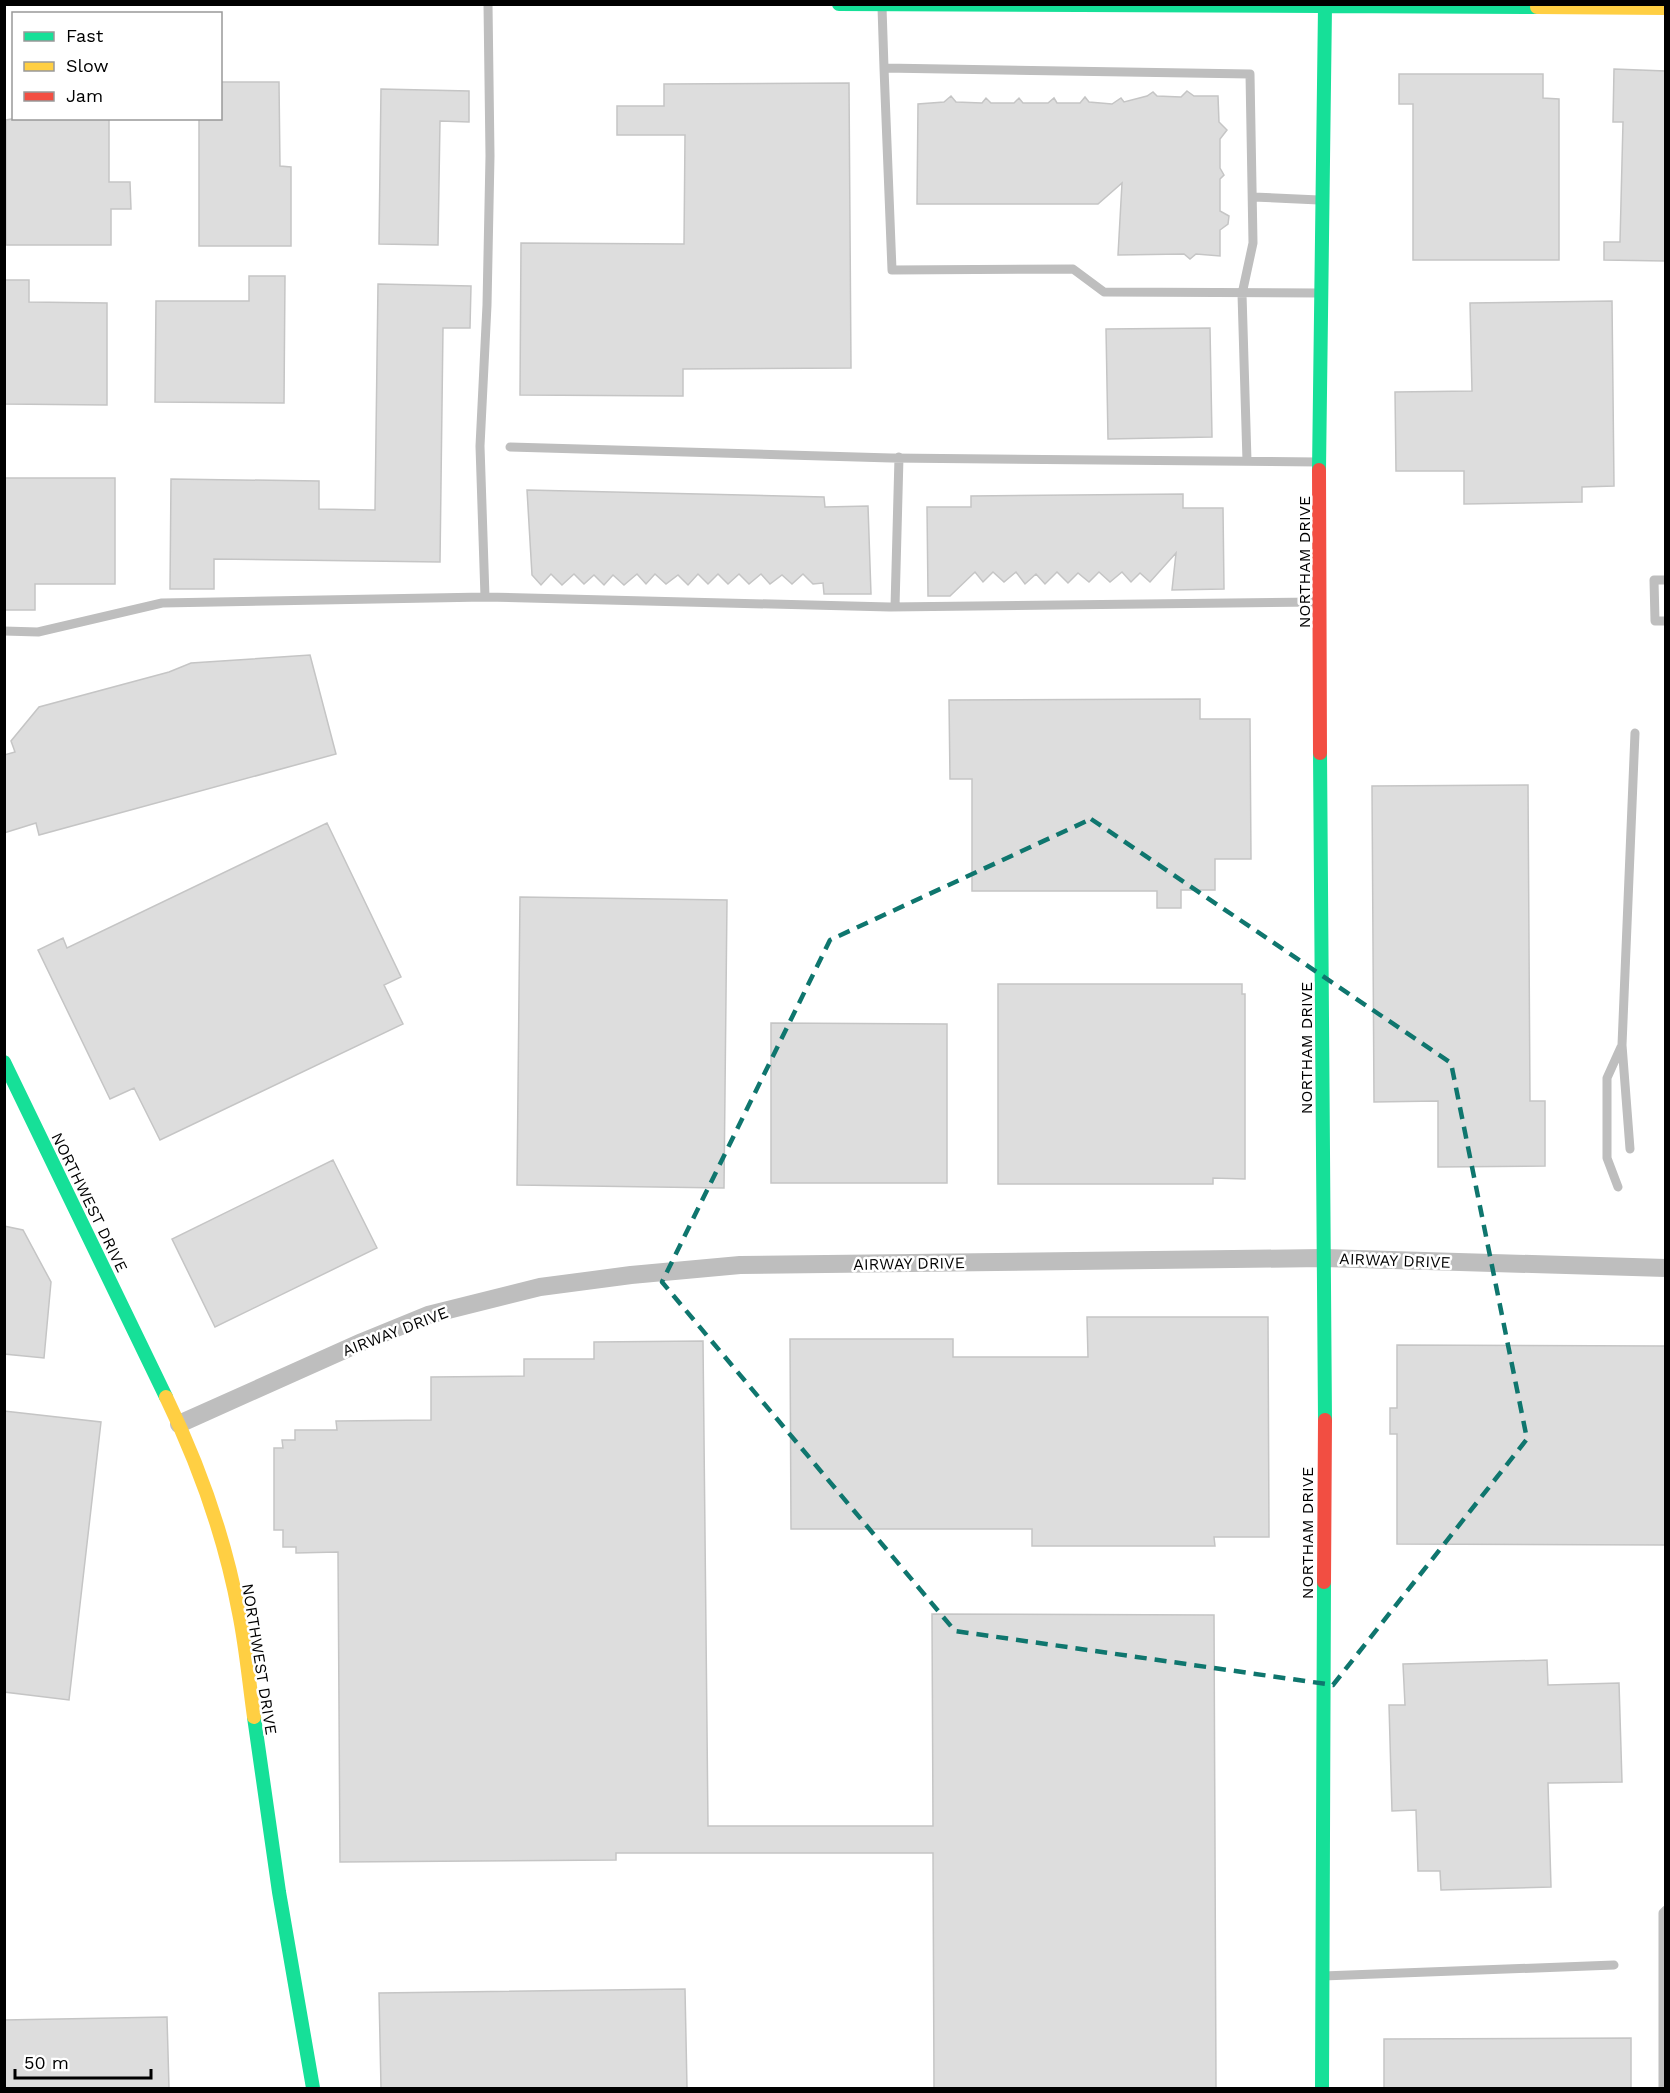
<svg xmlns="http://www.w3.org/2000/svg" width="1670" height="2093" font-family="'Work Sans',sans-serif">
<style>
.building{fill:#ddd;stroke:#c5c5c5;stroke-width:1.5}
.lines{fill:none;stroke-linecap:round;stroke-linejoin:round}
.lane{stroke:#bebebe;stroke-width:9}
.street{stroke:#bebebe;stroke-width:18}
.fast{stroke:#16e098;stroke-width:14}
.slow{stroke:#ffcf43;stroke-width:14}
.jam{stroke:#f24e42;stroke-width:14}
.marked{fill:none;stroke:#0f766e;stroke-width:4.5;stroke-dasharray:12 8;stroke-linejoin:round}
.labels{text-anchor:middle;stroke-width:5;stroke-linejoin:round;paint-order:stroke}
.street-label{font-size:16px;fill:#000;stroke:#fff}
</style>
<rect width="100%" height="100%" fill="#fff"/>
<path class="building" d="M1614 69 1665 71V261L1604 260V242H1620L1623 122H1613Z
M1399 74H1543V98L1559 99V260H1413V104H1399Z
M220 82H279L280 166 291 167V246H199V118H220Z
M849 83 851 368 683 369V396L520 395 521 243 684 244 685 135H617V106H664V84Z
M381 89 469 91V122L440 121 438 245 379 244Z
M1187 91 1194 96H1218L1219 122 1227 130 1220 139V168L1224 175 1220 179V211L1229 216 1228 224 1220 230V256L1196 254 1190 259 1184 254 1118 255 1122 183 1098 204H917L918 104 944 102 951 96 956 102 982 103 986 98 991 103H1014L1019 98 1023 103H1048L1054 98 1057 103H1080L1085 97 1089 102 1112 104 1121 98 1124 102 1147 96 1153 92 1157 96 1181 97Z
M18 118H109V182H130L131 209H111V245H6V120Z
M249 276H285L284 403 155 402 156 301H249Z
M4 280H29V302L107 303V405L4 404Z
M378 284 471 286 470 328H443L440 562 214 559V589H170L171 479 319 481V509L375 510Z
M1612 301 1614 486 1582 487V502L1464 504V471H1396L1395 392 1472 391 1470 303Z
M1210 328 1212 437 1108 439 1106 329Z
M4 478H115V584H35V610H4Z
M527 490 824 497 825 507 868 506 871 594H824L823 583 813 584 803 574 792 584 782 575 770 584 761 574 749 584 739 574 728 584 718 574 708 584 698 574 688 585 678 575 666 584 655 574 646 584 637 574 624 585 613 575 604 585 594 575 584 584 574 574 562 585 551 574 541 585 532 575Z
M1183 494V508H1223L1224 589 1172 590 1176 553 1150 582 1140 573 1131 582 1122 572 1110 582 1099 572 1089 582 1078 573 1068 583 1057 572 1045 584 1036 574 1025 584 1016 572 1004 582 993 572 983 582 975 572 950 596H928L927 507H971V496Z
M310 655 336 754 39 835 36 823 4 833V755L15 752 11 741 39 707 169 672 191 663Z
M1200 699V719H1250L1251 859H1215V890H1181V908H1157V891H972V779H950L949 700Z
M1528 785 1530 1101H1545V1166L1438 1167V1101L1374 1102 1372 786Z
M327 823 401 977 384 985 403 1024 160 1140 134 1088 110 1099 38 950 63 938 67 948Z
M520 897 727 900 724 1188 517 1185Z
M998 984H1242V994H1245V1179L1213 1178V1184H998Z
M771 1023 947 1024V1183H771Z
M333 1160 377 1248 215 1327 172 1239Z
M4 1226 23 1230 51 1282 44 1358 4 1354Z
M1087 1317H1268L1269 1537H1214L1215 1546H1032V1529H791L790 1339H953V1357H1088Z
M703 1341 708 1826H933L932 1614 1214 1615 1216 2088H934L933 1853H616V1860L340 1862 338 1552 296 1553V1547H283V1530H274V1448H283L282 1440H295V1430H337L336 1421 431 1420V1377L524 1376V1359H594V1342Z
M1397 1345 1665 1346V1545L1397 1544V1434H1390V1408H1397Z
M4 1411 101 1422 69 1700 4 1692Z
M1547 1660 1548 1685 1619 1683 1622 1782 1548 1783 1551 1887 1441 1890 1440 1871H1418L1416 1810 1392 1811 1389 1705H1405L1403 1664Z
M685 1989 687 2088H381L379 1993Z
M167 2017 169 2088H4V2020Z
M1631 2038V2088H1384V2039Z"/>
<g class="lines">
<path class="lane" d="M882 7 884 68 1250 74 1253 243 1242 294 1247 461
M884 68 892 270 1073 269 1104 292 1319 293
M1253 197 1319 200
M510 447 891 458 1318 462
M1666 580H1654L1655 621H1666
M485 597 890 607 1318 602
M895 607 899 457
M4 631 38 632 162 603 485 597 480 446 487 305 490 156 488 4
M1630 1149 1622 1045 1635 733
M1618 1187 1607 1158V1078L1621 1047
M1323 1976 1614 1965
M1663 2088V1913L1666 1910"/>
<path class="street" d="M179 1424 362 1342 428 1315 540 1287 631 1275 740 1265 1324 1258 1666 1268"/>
<path class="fast" d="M839 4 1537 7
M1319 470 1325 7
M1320 753 1325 1420
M4 1062 166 1397
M254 1717 279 1892 313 2088
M1322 2088 1324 1582"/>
<path class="slow" d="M1537 7 1666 8
M166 1397C199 1465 225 1538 239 1613 246 1647 249 1682 254 1717"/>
<path class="jam" d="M1319 470 1320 753
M1324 1582 1325 1420"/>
</g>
<path class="marked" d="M1091 819 1451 1063 1527 1439 1333 1685 955 1631 662 1282 830 940Z"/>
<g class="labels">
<g class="street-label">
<text transform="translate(1304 562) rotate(-90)" y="6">NORTHAM DRIVE</text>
<text transform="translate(1306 1048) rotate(-90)" y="6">NORTHAM DRIVE</text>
<text transform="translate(90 1202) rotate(64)" y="6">NORTHWEST DRIVE</text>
<text transform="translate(1395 1260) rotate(2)" y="6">AIRWAY DRIVE</text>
<text transform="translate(909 1263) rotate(-1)" y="6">AIRWAY DRIVE</text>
<text transform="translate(395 1331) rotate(-21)" y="6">AIRWAY DRIVE</text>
<text transform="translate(1307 1533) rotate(-90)" y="6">NORTHAM DRIVE</text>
<text transform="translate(260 1659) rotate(81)" y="6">NORTHWEST DRIVE</text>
</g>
</g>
<rect width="1670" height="2093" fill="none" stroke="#000000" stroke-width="12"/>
<rect x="12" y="12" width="210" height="108" fill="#ffffff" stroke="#999999" stroke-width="1.5"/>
<rect x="24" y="32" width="30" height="9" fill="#16e098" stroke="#999999" stroke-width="1.5"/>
<text x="66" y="42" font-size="18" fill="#000000">Fast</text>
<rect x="24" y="62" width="30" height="9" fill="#ffcf43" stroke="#999999" stroke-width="1.5"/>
<text x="66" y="72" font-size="18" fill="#000000">Slow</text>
<rect x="24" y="92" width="30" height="9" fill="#f24e42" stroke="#999999" stroke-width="1.5"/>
<text x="66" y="102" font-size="18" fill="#000000">Jam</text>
<path d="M15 2069v9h136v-9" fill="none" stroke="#000000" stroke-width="3"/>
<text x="24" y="2069" font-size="18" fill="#000000" stroke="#ffffff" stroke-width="4.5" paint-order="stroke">50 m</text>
</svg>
